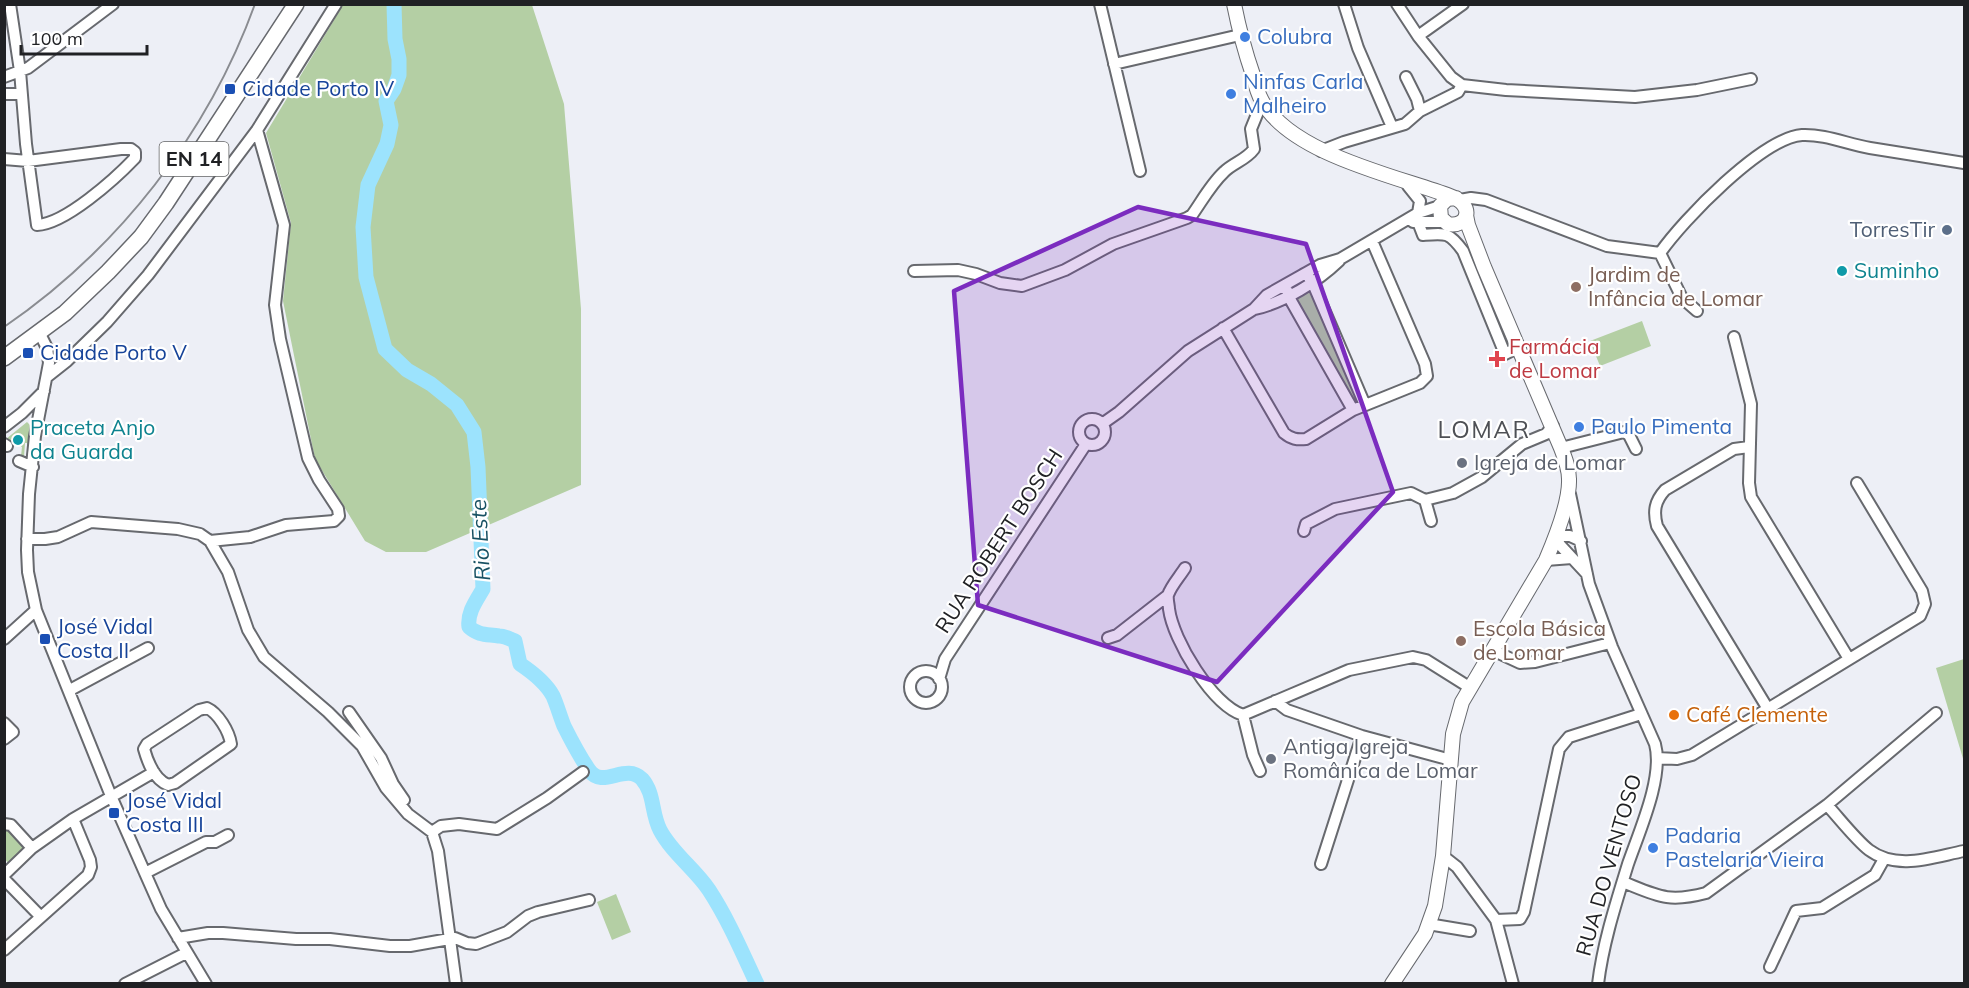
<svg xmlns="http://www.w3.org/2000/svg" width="1969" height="988" font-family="Mulish,sans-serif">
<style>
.green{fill:#b4cfa4}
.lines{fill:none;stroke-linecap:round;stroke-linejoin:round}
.river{stroke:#9ce3fd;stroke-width:15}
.minor-casing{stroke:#67696e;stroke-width:14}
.secondary-casing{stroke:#67696e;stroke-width:16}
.primary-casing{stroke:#67696e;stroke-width:18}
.minor{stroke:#fff;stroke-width:10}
.secondary{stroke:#fff;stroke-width:14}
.primary{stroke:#fff;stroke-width:15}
.rail{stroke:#8a8c91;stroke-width:2}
.marked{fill:#7b2cbf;fill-opacity:0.2;stroke:#7b2cbf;stroke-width:4.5;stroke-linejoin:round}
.shop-dot{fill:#3f7fe0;stroke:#fff;stroke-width:2}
.transit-dot{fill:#1a4fb4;stroke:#fff;stroke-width:2}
.service-dot{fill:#5c6f8a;stroke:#fff;stroke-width:2}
.culture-dot{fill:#0f9aa8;stroke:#fff;stroke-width:2}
.education-dot{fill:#8d6e63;stroke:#fff;stroke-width:2}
.health-dot{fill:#e0444e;stroke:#fff;stroke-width:2}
.worship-dot{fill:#6b7280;stroke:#fff;stroke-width:2}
.food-dot{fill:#e8710a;stroke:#fff;stroke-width:2}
.labels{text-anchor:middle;stroke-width:4.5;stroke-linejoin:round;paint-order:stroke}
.shield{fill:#fff;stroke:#636466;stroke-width:1.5}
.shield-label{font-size:20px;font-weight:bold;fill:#202124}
.shop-label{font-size:21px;fill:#366cbe;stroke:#fff;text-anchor:start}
.transit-label{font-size:21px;fill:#164399;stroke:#fff;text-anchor:start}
.service-label{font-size:21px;fill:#4e5e75;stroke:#fff;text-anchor:end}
.culture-label{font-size:21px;fill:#0d838f;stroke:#fff;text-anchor:start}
.education-label{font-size:21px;fill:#785e54;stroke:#fff;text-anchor:start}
.health-label{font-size:21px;fill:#be3a42;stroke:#fff;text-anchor:start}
.worship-label{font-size:21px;fill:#5b616d;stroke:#fff;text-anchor:start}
.street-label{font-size:21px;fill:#202124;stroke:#fff}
.food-label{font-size:21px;fill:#c56008;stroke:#fff;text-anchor:start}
.water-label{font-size:22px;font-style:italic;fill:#175163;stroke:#fff}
.quarter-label{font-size:24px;letter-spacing:1.5px;fill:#4e5055;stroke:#fff}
</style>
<rect width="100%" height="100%" fill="#edeff6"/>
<path class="green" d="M343 5H532L564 104 581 309V485L426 552H386L365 541 315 459 283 301 291 223 266 133Z
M1311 289 1361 403 1354 407 1294 299Z
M1642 321 1651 346 1600 366 1590 341Z
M27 422 30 425 27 458V443H25L24 457 21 456 22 447 13 441 11 443 6 439Z
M1964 659V762L1936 668Z
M7 828 23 844 24 848 8 863 5 859V829Z
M616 894 631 932 612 940 597 902Z"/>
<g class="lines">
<path class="river" d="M394 4 395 39 399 59V75L394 89 386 101 391 125 387 144 368 185 363 227 366 277 385 349 407 370 431 384 457 405 474 432 478 467 483 589C476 601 467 613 469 627 479 636 487 634 499 636 505 636 510 639 515 641L520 664C532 672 546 683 553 696 557 705 560 716 564 726 571 740 580 757 589 770 603 790 625 762 642 779 655 794 651 813 660 830 672 853 695 869 709 890 728 919 742 952 757 984"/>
<defs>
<path id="minor" d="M1100 4 1140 171
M1344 4 1358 48 1392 127
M1397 4 1418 36 1451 77 1462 85 1506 90 1635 97 1697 90 1751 79
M1418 36 1463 4
M1114 64 1240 35
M4 77 28 68 113 4
M1406 77 1417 99 1420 111
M4 94H22
M1321 151 1344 142 1405 124 1420 111 1458 92 1462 85
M4 159 28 161 121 149H131L135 152V158C115 179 65 224 37 225L26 144 20 71 10 4
M1408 186 1420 201 1418 213
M1460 200 1471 198 1486 200 1607 246 1660 253
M1413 222H1444
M1418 222 1423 235C1446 233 1449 232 1463 251L1505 354 1519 347
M1660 253C1683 220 1762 138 1802 135 1825 134 1847 144 1870 148 1901 153 1933 158 1964 163
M1660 253 1682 298 1697 311
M914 271 958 270 976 274 1000 283 1022 286 1065 270 1113 244 1187 218 1192 215C1202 201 1211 184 1224 172 1233 163 1246 160 1254 149L1251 129 1262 102
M1304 274 1308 276 1314 286 1365 405
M1285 285 1290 299 1353 410
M1255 309C1285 302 1317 282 1339 261
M1223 328 1284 433C1291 439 1297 440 1306 439L1353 410 1420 383 1427 376 1425 364 1372 241
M39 332 47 348 49 363 35 436 29 494 27 550 28 572 36 610 111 796 145 873 161 909 206 984
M1734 337 1751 404 1749 483 1751 497 1849 659
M48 376 67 361 107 322 148 275 257 130 336 4
M1079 432a13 13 0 1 1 26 0a13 13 0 1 1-26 0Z
M1102 424 1119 412 1188 351 1254 309 1267 295 1320 265 1340 259 1418 213 1440 206
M4 427 22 413 44 391
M4 444 7 446
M1749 447 1734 449 1665 490C1655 501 1653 511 1657 526L1768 709
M1561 448 1624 432 1629 435 1636 449
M19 461 33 467
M1570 494 1589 584 1612 647 1655 744C1664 777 1639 832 1628 864 1616 903 1603 943 1598 984
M1431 521 1425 500 1453 493 1482 477 1522 444 1546 434 1553 426
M1304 531 1306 524 1335 509 1411 493 1425 500
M27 539H45L58 537 91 522 178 529 200 534 210 541 228 572 248 630 264 657 328 712 362 746 386 788 408 814 432 832 438 851 456 984
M210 541 250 537 286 525 334 521 339 516 338 509 319 480 308 458 280 339 275 305 284 225 257 130
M1581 541 1570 536H1556L1560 545 1587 574
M1546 560 1572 558
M1185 568C1180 576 1171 586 1168 595 1167 599 1169 605 1169 609 1173 640 1212 705 1243 715
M1108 638 1117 635 1167 596
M4 639 36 610
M1492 650 1520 663 1535 662 1610 643
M910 687a16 16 0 1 1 32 0a16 16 0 1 1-32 0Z
M939 679 945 659 1086 444
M70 690 148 648
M1275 701 1287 710 1362 736 1451 760
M207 708C218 713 229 731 231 744L175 783 168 785C154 779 148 763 144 749L147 744 199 710Z
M349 712 381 758 393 784 404 800
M1243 715 1349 670 1413 657 1426 660 1469 687
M1243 715 1253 755 1260 771
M4 723 13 732 4 739
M1657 758 1677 759 1692 755 1920 616 1925 604 1922 591 1857 483
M1827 805C1839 818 1856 840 1869 850 1897 871 1933 857 1964 851
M4 824 11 825 32 848
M432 832 441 826 459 824 497 829 547 798 583 772
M1443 856 1457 867 1496 920 1513 984
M1321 864 1362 736
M145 873 206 842H215L228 835
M4 875 32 848 73 819 154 772
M4 879 40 916
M1623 882C1658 896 1668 903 1706 893L1827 805 1936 713
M1496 920 1520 919 1524 912 1559 749 1569 737 1641 714
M1428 924 1470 931
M178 938 208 933H223L296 939H330L390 946H410L455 938 467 943 476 944 507 932 528 916 538 912 589 900
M4 950 88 875 91 867 90 860 73 819
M1770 967 1796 911 1822 908 1875 875 1884 859
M125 984 186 953"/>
<path id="secondary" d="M1234 4C1239 29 1245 52 1253 75 1255 83 1258 94 1262 101 1291 154 1396 176 1450 196 1476 205 1468 228 1448 224L1441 218 1440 206 1447 199 1456 198
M1392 984 1425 934 1435 906 1443 856 1453 734 1462 702 1546 560C1555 539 1570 502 1569 479 1569 468 1565 458 1561 448L1484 267 1468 225 1466 215"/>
<path id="primary" d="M4 358 65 313 108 272 141 237 166 203 296 4"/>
</defs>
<use href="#minor" class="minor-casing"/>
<use href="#secondary" class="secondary-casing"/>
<use href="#primary" class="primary-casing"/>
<use href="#minor" class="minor"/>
<use href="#secondary" class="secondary"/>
<use href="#primary" class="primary"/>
<path class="rail" d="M4 327C118 249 208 134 255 4"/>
</g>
<path class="marked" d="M1138 207 1306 244 1393 492 1217 682 978 605 954 291Z"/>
<g class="shop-dot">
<circle cx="1245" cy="37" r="6"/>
<circle cx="1231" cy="94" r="6"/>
<circle cx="1579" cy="427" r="6"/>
<circle cx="1653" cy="848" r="6"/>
</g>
<g class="transit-dot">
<rect x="224" y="83" width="12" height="12" rx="3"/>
<rect x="22" y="347" width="12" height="12" rx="3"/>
<rect x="39" y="633" width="12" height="12" rx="3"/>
<rect x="108" y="807" width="12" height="12" rx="3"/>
</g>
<circle class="service-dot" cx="1947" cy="230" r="6"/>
<g class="culture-dot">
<circle cx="1842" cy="271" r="6"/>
<circle cx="18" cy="440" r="6"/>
</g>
<g class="education-dot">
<circle cx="1576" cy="287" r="6"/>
<circle cx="1461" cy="641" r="6"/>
</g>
<path class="health-dot" d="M1494 350h6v6h6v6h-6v6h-6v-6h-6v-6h6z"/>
<g class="worship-dot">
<circle cx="1462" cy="463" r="6"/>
<circle cx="1271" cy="759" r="6"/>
</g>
<circle class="food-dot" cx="1674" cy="715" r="6"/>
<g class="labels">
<rect class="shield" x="159.5" y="142" width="69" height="34" rx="4.5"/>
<g class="shield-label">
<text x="194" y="166">EN 14</text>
</g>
<g class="shop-label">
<text x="1257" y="44">Colubra</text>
<text x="1243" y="89">Ninfas Carla<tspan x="1243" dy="24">Malheiro</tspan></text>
<text x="1591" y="434">Paulo Pimenta</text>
<text x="1665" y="843">Padaria<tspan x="1665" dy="24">Pastelaria Vieira</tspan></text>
</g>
<g class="transit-label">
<text x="242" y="96">Cidade Porto IV</text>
<text x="40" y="360">Cidade Porto V</text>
<text x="57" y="634">José Vidal<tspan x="57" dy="24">Costa II</tspan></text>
<text x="126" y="808">José Vidal<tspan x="126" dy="24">Costa III</tspan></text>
</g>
<g class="service-label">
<text x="1935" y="237">TorresTir</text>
</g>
<g class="culture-label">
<text x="1854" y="278">Suminho</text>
<text x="30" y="435">Praceta Anjo<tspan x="30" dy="24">da Guarda</tspan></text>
</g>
<g class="education-label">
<text x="1588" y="282">Jardim de<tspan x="1588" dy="24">Infância de Lomar</tspan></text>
<text x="1473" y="636">Escola Básica<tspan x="1473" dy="24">de Lomar</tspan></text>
</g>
<g class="health-label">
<text x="1509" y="354">Farmácia<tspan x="1509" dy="24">de Lomar</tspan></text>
</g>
<g class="worship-label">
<text x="1474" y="470">Igreja de Lomar</text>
<text x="1283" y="754">Antiga Igreja<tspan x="1283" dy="24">Românica de Lomar</tspan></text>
</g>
<g class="street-label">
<text transform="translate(999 541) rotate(-57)" y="7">RUA ROBERT BOSCH</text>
<text transform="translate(1609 865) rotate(-74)" y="7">RUA DO VENTOSO</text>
</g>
<g class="food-label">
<text x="1686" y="722">Café Clemente</text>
</g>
<g class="water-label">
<text transform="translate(480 540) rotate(-93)" y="8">Rio Este</text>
</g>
<g class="quarter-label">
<text x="1484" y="438">LOMAR</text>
</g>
</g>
<rect width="1969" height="988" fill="none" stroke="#202124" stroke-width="12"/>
<path d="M21 45v9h126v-9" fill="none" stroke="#202124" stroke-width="3"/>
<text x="30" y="45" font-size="18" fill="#202124" stroke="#ffffff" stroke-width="4.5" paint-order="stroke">100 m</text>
</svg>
